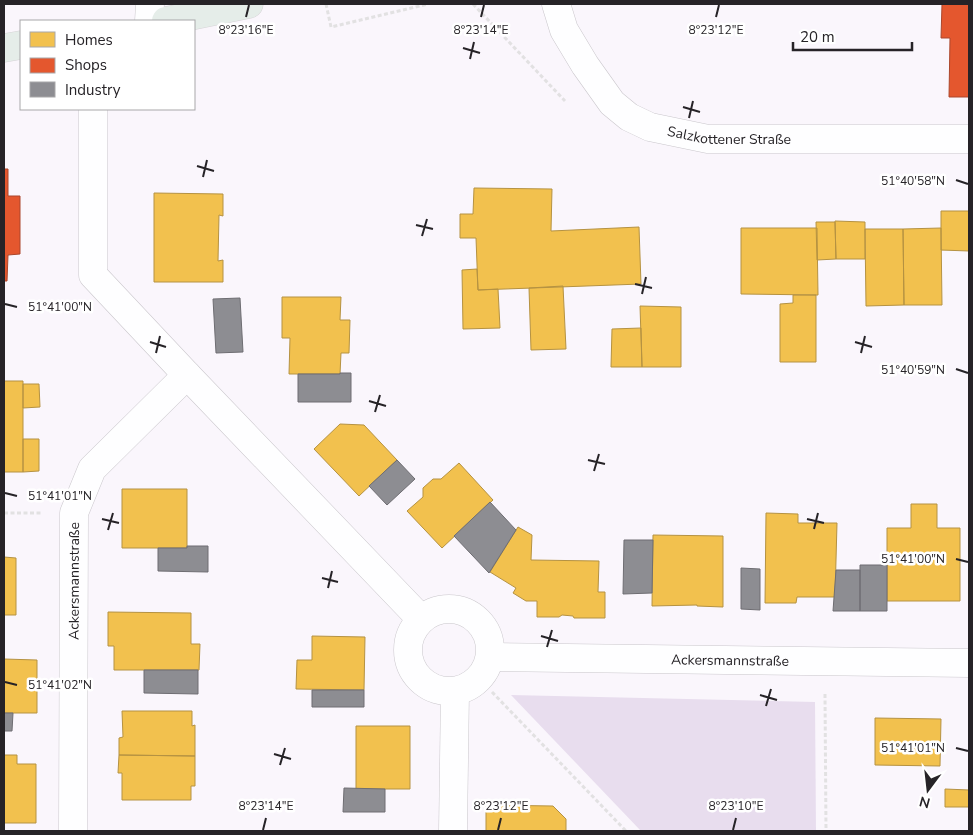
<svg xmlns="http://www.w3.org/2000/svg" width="973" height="835" font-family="'Nunito Sans',sans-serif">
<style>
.green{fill:#e8ddee}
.homes{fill:#f2c14e;stroke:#b59242}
.shops{fill:#e4572e;stroke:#ab472c}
.industry{fill:#8d8d92;stroke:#6e6d72}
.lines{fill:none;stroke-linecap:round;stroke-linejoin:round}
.minor-casing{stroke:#cac7cc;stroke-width:29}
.major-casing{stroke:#d6d4d7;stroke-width:29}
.path{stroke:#e2e1e2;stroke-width:3;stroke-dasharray:4 2.5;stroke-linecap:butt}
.minor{stroke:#fefeff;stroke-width:28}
.major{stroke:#e5ede9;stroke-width:28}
.ticks{fill:none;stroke:#262327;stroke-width:2}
.labels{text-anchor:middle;stroke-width:5;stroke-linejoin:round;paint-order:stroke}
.street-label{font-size:14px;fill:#262327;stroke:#fff}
.ticks-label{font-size:12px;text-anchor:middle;fill:#262327;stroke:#fff;stroke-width:5;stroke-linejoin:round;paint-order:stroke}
</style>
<rect width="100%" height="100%" fill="#faf6fc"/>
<path class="green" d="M511 695 815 702 816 831H641Z"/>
<path class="homes" d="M474 188 552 189 551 231 639 227 641 284 478 290 476 238H460V214H473Z
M154 193 223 194V216L219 215 218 261 223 260V282H154Z
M941 211H969V251L941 250Z
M835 221 865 222V259H836Z
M816 222H835L836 259 817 260Z
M741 228H817L818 295 741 294Z
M941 228 942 305H904L903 229Z
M865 229H903L904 305 866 306Z
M477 269 478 290 498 289 500 328 463 329 462 270Z
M563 286 566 349 531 350 529 288Z
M793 295H816V362H780V304L793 303Z
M282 297H341L340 320H350L349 353H341L340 374H289L290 338H282Z
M640 306 681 307V367H642Z
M641 328 642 367H611L612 329Z
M4 381H23V472H4Z
M23 384H39L40 407 23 408Z
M340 424 364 425 397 460 359 496 314 449Z
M23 439H39V471L23 472Z
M459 463 493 500 442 548 407 511 423 497V488L433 479H441Z
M122 489H187V548H122Z
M911 504H937V528H960V601H887V528H911Z
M766 513 798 514V523H837L835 597H797L796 603H765Z
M518 527 532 535 531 560 599 561 598 592H605V618H574L573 616 562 615 559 617H537V601H526L513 593 516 588 490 572Z
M653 535 723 536V607L697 606V605L652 606Z
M4 557 16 558V615H4Z
M108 612 191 613V644H200L199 670H114V646H108Z
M312 636 365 637 364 690 296 689 297 660H312Z
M4 659 37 660V713H4Z
M122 711H192V726L195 725V756L119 755V738L123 737Z
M875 718 941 719 940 766 875 765Z
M356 726H410V789H356Z
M4 755H17V764H36V823H4Z
M119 755 195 756V786H191V800H122V773H118Z
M945 789 969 790V807H945Z
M486 805 553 806 566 819V831H486Z"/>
<path class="shops" d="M942 4H969V97H949L950 38H941Z
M4 169H8V196H20V254L8 255 7 281H4Z"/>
<path class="industry" d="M240 298 243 352 216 353 213 299Z
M340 373H351V402H298V374H340Z
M397 460 415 479 387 505 369 486Z
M490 502 516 530 489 573 454 536Z
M624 540H653L652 593 623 594Z
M187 546H208V572L158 571V548H187Z
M860 565H887V611H860Z
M741 568 760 569V610L741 609Z
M836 570H860V611H833Z
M144 670H198V694L144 693Z
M312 690H364V707H312Z
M4 713H13L12 731H4Z
M344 788 385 789V812H343Z"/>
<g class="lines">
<defs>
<g id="minor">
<path id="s1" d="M556 4 564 30 585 65 612 103 629 117 650 127 708 139H969"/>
<path d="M149 21 150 4"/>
<path d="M93 109V275L187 375 421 619"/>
<circle cx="449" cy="650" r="41"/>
<path id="s2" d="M490 657 969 663"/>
<path id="s3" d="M73 831 74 513 92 469 187 375"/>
<path d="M453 831 455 691"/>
</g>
<path id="major" d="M166 21 249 4
M4 48 21 45"/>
</defs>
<use href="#minor" class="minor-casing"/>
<use href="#major" class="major-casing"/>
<path class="path" d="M326 4 331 27 428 4
M473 4 565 101
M4 513H41
M492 692 626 831
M825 694 826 831"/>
<use href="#minor" class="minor"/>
<use href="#major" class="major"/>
</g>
<path class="ticks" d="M246 17 249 5M481 17 484 5M716 17 719 5M463 48 480 53M470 59 474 42M683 107 700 112M689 118 693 101M197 166 214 171M203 177 207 160M956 180 968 184M416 225 433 229M422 236 427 219M635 284 652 288M642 294 646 277M5 304 17 307M150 342 166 347M855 342 872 347M156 353 160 336M861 353 865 336M956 369 968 373M369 401 386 406M375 412 380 395M588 460 605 464M594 471 599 454M5 493 17 496M102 519 119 523M807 519 824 523M814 529 818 513M108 530 113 513M956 559 968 562M322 578 338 582M328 588 332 571M541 636 558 641M547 647 552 630M5 682 17 685M760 695 777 700M766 706 771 689M956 748 968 751M274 754 291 759M280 765 285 748M263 830 266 818M498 830 501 818M733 830 736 818"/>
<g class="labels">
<g class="street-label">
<text dy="5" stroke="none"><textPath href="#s1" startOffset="240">Salzkottener Straße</textPath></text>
<text dy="5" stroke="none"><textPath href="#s3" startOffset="250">Ackersmannstraße</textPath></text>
<text dy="5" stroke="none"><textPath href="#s2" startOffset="240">Ackersmannstraße</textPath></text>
</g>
</g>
<g class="ticks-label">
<text x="246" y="34">8°23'16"E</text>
<text x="481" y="34">8°23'14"E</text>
<text x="716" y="34">8°23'12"E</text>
<text x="913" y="185">51°40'58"N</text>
<text x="60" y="311">51°41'00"N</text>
<text x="913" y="374">51°40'59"N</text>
<text x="60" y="500">51°41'01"N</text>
<text x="913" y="563">51°41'00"N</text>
<text x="60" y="689">51°41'02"N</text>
<text x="913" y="752">51°41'01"N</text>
<text x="266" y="810">8°23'14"E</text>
<text x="501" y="810">8°23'12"E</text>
<text x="736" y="810">8°23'10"E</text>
</g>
<rect width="973" height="835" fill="none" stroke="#262327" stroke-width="10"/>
<rect x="20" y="20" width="175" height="90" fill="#ffffff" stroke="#a8a7a9"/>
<rect x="30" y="32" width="25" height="15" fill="#f2c14e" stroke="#a8a7a9"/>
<text x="65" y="45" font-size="15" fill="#262327">Homes</text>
<rect x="30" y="58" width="25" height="15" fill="#e4572e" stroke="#a8a7a9"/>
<text x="65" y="70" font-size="15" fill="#262327">Shops</text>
<rect x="30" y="82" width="25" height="15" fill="#8d8d92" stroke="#a8a7a9"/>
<text x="65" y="95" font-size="15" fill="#262327">Industry</text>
<g transform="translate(928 790) rotate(195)" stroke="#ffffff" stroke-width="4" paint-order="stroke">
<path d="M0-4L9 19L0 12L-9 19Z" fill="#262327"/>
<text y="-8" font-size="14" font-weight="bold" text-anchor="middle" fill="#262327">N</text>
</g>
<path d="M793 42v8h119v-8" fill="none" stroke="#262327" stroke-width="2.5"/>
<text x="800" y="42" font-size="15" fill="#262327" stroke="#ffffff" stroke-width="4" paint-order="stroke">20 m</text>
</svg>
